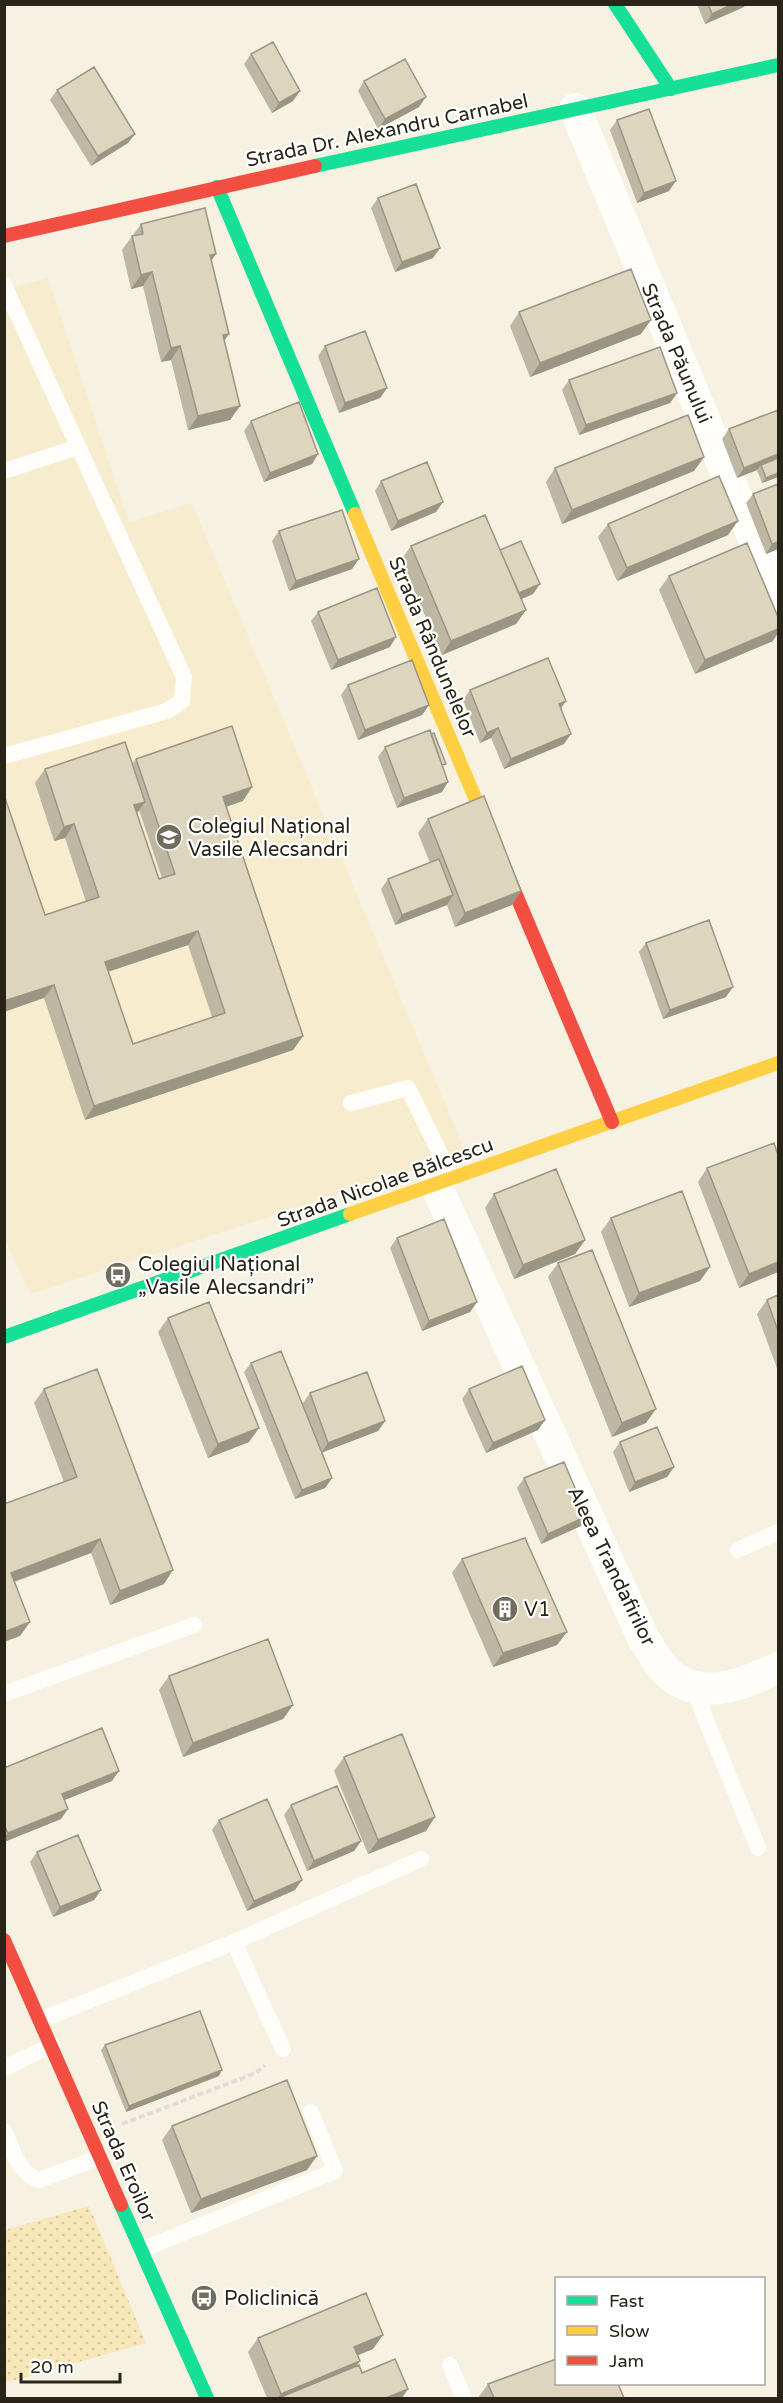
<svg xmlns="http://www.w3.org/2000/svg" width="783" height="2403" font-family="'Varela Round',sans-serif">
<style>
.built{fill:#f7edce}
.park{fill:url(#park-dots)}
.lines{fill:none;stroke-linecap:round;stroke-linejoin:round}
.path{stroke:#deddd8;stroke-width:4;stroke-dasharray:6 3;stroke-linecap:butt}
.lane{stroke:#fefdfa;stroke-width:16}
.street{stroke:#fefdfa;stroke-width:32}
.fast{stroke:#16e098;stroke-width:14}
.slow{stroke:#ffcf43;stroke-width:14}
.jam{stroke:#f24e42;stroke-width:14}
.wall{fill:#beb7a3;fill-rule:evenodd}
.shaded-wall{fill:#9b9584}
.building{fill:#ddd5bd;stroke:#9b9584;stroke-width:1.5;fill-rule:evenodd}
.labels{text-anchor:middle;stroke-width:4.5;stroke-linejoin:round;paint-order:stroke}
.street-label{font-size:20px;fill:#282417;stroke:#fff}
.poi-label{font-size:20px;fill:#282417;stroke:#fff;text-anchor:start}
</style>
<defs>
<pattern id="park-dots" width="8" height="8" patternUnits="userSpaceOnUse" patternTransform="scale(1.5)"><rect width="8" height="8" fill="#f7e7b9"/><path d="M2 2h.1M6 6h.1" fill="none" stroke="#d4c69e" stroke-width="1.8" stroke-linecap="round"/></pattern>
</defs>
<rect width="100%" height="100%" fill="#f6f1e1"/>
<path class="built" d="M48 278 129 522 192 503 466 1153 31 1294 5 1240 4 289Z"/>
<path class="park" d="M89 2206 146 2343 5 2383V2230Z"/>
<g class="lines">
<path class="path" d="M122 2124 256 2073 265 2065"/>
<path class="lane" d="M4 285 184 677 182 701 167 711 4 756
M4 471 78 447
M351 1103 408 1088 452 1178
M738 1550 778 1532
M693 1688 758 1848
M4 1694 194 1625
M234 1942 283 2049
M41 2020 234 1942 421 1859
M4 2068 52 2045
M4 2131C13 2150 18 2173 39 2180L101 2157
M141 2250 335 2171 311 2112
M450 2365 464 2398"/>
<path class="street" d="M575 109 778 597
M436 1185 644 1640C652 1650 659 1666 669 1674 703 1702 744 1684 778 1668"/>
<path class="fast" d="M615 4 671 89
M315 166 778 65
M217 187 355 514
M4 1337 350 1214
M121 2205 207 2398"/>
<path class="slow" d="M355 514 503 864
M350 1214 778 1063"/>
<path class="jam" d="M4 236 315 166
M503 864 612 1122
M4 1940 121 2205"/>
</g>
<path class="wall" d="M697 4H745L744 7 705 24Z
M251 54 293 101 272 113 244 64Z
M364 81 419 107 378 129 358 91Z
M57 90 135 134 128 143 91 166 50 100Z
M617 120 669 191 637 203 610 130Z
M378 198 440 248 433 258 395 272 371 208Z
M141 224 216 254 211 260 229 334 224 341 240 406 230 420 188 430 171 360 161 362 143 286 131 289 122 250Z
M519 312 641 334 530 377 510 326Z
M325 346 387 388 380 398 339 413 318 356Z
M569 380 677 393 670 403 579 435 562 390Z
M251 421 318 454 312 464 264 482 244 431Z
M729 429 778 477 762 483 757 470 737 478 722 439Z
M704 457 694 471 562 524 546 482 555 468Z
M381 481 443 502 436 512 391 531 375 491Z
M778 484V549L766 554 746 503 753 494Z
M608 524 728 535 617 581 598 537Z
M279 531 352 569 289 591 272 541Z
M411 546 500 550 533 594 521 599 526 610 516 624 442 655 401 560Z
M669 576 773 641 695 674 659 590Z
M318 612 390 647 331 670 311 621Z
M348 685 429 705 422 715 358 740 341 695Z
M470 690 561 708 564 744 504 769 491 738 480 743 463 700Z
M385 747 442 792 397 808 378 757Z
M136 759 243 801 226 807 303 1036 293 1050 85 1120 44 998 45 915 86 902 65 838 54 841 35 783 45 769 132 764ZM139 810 162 878 159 879 137 813ZM188 945 212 1017 133 1044 108 972Z
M428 819 521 891 512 905 455 927 447 905 395 925 381 889 388 879 430 863 418 833Z
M646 943 726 997 663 1019 639 952Z
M707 1168 778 1272 739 1288 698 1182Z
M494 1194 585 1240 575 1254 514 1279 485 1208Z
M611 1218 700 1281 629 1307 601 1232Z
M397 1238 477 1302 470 1312 422 1331 390 1248Z
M558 1263 646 1423 612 1437 548 1277Z
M778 1295V1371L757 1314 767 1300Z
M168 1318 249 1442 208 1458 158 1332Z
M251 1363 303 1403 310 1393 385 1421 378 1431 322 1452 332 1478 325 1488 295 1499 244 1372Z
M44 1389 164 1584 110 1605 91 1553 15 1582 20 1636 4 1504 64 1482 34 1403Z
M469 1389 545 1420 538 1430 486 1453 462 1399Z
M620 1442 674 1467 667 1477 629 1492 613 1452Z
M524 1478 587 1517 581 1526 541 1544 517 1488Z
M462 1559 557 1645 493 1667 452 1573Z
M169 1676 293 1705 283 1719 183 1757 159 1690Z
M344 1757 426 1831 368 1854 334 1771Z
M4 1768 112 1781 64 1800 61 1819 4 1842Z
M291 1805 361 1841 354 1851 307 1871 284 1815Z
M219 1820 295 1890 247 1911 212 1830Z
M37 1852 101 1890 94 1900 53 1917 30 1862Z
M105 2045 219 2076 126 2112 101 2050Z
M172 2126 307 2170 191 2213 162 2140Z
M258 2338 373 2349 357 2355 356 2367 362 2373 402 2398H267L248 2352Z
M488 2384 624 2398H478Z"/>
<path class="shaded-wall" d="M733 4H745L744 7 705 24 712 14Z
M300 91 293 101 272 113 279 103Z
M426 97 419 107 378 129 385 119Z
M135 134 128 143 91 166 98 156Z
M676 181 669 191 637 203 644 193Z
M440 248 433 258 395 272 402 262Z
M216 254 206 268 210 255Z
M152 272 143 286 131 289 141 275Z
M651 320 641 334 530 377 540 363Z
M229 334 219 348 223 335Z
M180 346 171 360 161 362 171 348Z
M387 388 380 398 339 413 345 403Z
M677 393 670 403 579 435 586 425Z
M240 406 230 420 188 430 198 416Z
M318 454 312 464 264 482 270 473Z
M778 454V462L761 465 757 470 737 478 744 468Z
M704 457 694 471 562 524 572 510Z
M778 473V477L762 483 766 478Z
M443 502 436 512 391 531 398 521Z
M738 521 728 535 617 581 627 568Z
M778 542V549L766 554 772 544Z
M359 559 352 569 289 591 296 581Z
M540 584 533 594 508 605 515 595Z
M526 610 516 624 442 655 451 641Z
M778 629V633L773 641 695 674 705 660Z
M396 637 390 647 331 670 338 660Z
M566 701 559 711V704Z
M429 705 422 715 358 740 365 730Z
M498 728 491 738 480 743 487 733Z
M571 734 564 744 504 769 511 759Z
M448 782 442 792 397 808 404 798Z
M252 787 243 801 213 811 223 797Z
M145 802 135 816 134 805Z
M74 824 65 838 54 841 64 827Z
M521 891 512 905 455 927 465 913Z
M453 895 447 905 395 925 402 915Z
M198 931 188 945 95 976 105 962Z
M54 985 44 998 4 1012V1001Z
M733 987 726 997 663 1019 670 1010Z
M303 1036 293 1050 85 1120 94 1106Z
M585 1240 575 1254 514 1279 523 1265Z
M778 1262V1272L739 1288 749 1274Z
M710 1267 700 1281 629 1307 639 1293Z
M477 1302 470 1312 422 1331 429 1321Z
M656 1409 646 1423 612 1437 622 1423Z
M545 1420 538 1430 486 1453 493 1443Z
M385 1421 378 1431 321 1453 328 1443Z
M259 1428 249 1442 208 1458 218 1444Z
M674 1467 667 1477 629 1492 635 1482Z
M332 1478 325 1488 295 1499 302 1490Z
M587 1516 581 1526 541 1544 548 1534Z
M100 1539 91 1553 4 1585 11 1573Z
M173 1570 164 1584 110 1605 120 1591Z
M30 1622 20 1636 4 1642V1632Z
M567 1632 557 1645 493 1667 503 1653Z
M293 1705 283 1719 183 1757 193 1743Z
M119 1771 112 1781 55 1804 62 1794Z
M68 1809 61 1819 4 1842V1838L8 1833Z
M435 1817 426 1831 368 1854 378 1840Z
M361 1841 354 1851 307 1871 314 1861Z
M302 1880 295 1890 247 1911 254 1901Z
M101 1890 94 1900 53 1917 60 1907Z
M222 2070 219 2076 126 2112 129 2106Z
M317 2156 307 2170 191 2213 201 2199Z
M383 2335 373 2349 344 2361 354 2347Z
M360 2361 350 2375 278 2398 281 2394Z
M408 2389 402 2398H386Z"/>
<path class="building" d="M708 4H733L712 14Z
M273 42 300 91 279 103 251 54Z
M405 59 426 97 385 119 364 81Z
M94 67 135 134 98 156 57 90Z
M649 109 676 181 644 193 617 120Z
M416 184 440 248 402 262 378 198Z
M205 208 216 254 210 255 229 334 223 335 240 406 198 416 180 346 171 348 152 272 141 275 132 236 143 234 141 224Z
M631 269 651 320 540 363 519 312Z
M365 331 387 388 345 403 325 346Z
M660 347 677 393 586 425 569 380Z
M299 402 318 454 270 473 251 421Z
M778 410V454L744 468 729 429Z
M688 415 704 457 572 510 555 468Z
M778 458V473L766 478 761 465Z
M427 462 443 502 398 521 381 481Z
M719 476 738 521 627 568 608 524Z
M778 484V542L772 544 753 494Z
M342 510 359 559 296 581 279 531Z
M485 515 526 610 451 641 411 546Z
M521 541 540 584 519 593 500 550Z
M747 543 778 617V629L705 660 669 576Z
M377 588 396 637 338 660 318 612Z
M548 658 566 701 559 704 571 734 511 759 498 728 487 733 470 690Z
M412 660 429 705 365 730 348 685Z
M232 726 252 787 223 797 303 1036 94 1106 54 985 4 1001V795L45 915 99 897 74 824 64 827 45 769 125 742 145 802 134 805 159 879 175 874 136 759ZM198 931 225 1013 133 1044 105 962Z
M430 730 448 782 404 798 385 747Z
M434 733 446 764 442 765 431 734Z
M484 796 521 891 465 913 428 819Z
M439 859 453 895 402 915 388 879Z
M709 920 733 987 670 1010 646 943Z
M774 1143 778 1155V1262L749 1274 707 1168Z
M556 1169 585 1240 523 1265 494 1194Z
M682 1191 710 1267 639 1293 611 1218Z
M444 1219 477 1302 429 1321 397 1238Z
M592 1250 656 1409 622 1423 558 1263Z
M778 1295V1331L767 1300Z
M209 1302 259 1428 218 1444 168 1318Z
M281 1351 332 1478 302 1490 251 1363Z
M522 1366 545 1420 493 1443 469 1389Z
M97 1369 173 1570 120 1591 100 1539 11 1573 30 1622 4 1632V1504L77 1477 44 1389Z
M367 1372 385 1421 328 1443 310 1393Z
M657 1427 674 1467 635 1482 620 1442Z
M564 1462 587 1516 548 1534 524 1478Z
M525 1538 567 1632 503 1653 462 1559Z
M268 1639 293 1705 193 1743 169 1676Z
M102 1728 119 1771 62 1794 68 1809 8 1833 4 1825V1768Z
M402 1734 435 1817 378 1840 344 1757Z
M337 1786 361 1841 314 1861 291 1805Z
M267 1799 302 1880 254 1901 219 1820Z
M78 1835 101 1890 60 1907 37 1852Z
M200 2011 222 2070 129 2106 105 2045Z
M287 2080 317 2156 201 2199 172 2126Z
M366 2293 383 2335 354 2347 360 2361 281 2394 258 2338Z
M395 2359 408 2389 386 2398H282L281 2397 359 2365 362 2373Z
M556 2359V2384H618L624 2398H494L488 2384Z"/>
<defs>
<symbol id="university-disc" viewBox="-11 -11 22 22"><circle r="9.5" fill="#706c5e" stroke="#fff"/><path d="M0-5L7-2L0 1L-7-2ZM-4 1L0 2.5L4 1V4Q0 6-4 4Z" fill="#fff"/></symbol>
<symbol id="bus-disc" viewBox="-11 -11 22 22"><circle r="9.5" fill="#706c5e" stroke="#fff"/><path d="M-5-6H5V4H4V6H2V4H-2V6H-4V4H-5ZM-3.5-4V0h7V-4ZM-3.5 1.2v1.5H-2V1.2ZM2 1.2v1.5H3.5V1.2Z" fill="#fff"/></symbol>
<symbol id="building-disc" viewBox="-11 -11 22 22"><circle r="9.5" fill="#706c5e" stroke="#fff"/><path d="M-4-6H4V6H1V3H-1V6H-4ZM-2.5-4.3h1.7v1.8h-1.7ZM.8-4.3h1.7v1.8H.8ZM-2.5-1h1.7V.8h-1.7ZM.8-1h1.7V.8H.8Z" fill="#fff"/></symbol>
</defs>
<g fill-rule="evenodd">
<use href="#university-disc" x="154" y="822" width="30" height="30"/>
<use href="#bus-disc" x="103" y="1260" width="30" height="30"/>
<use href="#building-disc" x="490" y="1594" width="30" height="30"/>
<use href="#bus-disc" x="189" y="2283" width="30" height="30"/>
</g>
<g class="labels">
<g class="street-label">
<text transform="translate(387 130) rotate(-12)" y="7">Strada Dr. Alexandru Carnabel</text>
<text transform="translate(677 353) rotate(67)" y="7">Strada Păunului</text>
<text transform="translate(433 647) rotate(67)" y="7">Strada Rândunelelor</text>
<text transform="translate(385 1182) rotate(-20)" y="7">Strada Nicolae Bălcescu</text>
<text transform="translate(612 1566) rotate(64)" y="7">Aleea Trandafirilor</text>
<text transform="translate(124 2161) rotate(66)" y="7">Strada Eroilor</text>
</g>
<g class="poi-label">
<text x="188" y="833">Colegiul Național<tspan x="188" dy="23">Vasile Alecsandri</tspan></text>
<text x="138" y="1271">Colegiul Național<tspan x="138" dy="23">„Vasile Alecsandri”</tspan></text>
<text x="524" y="1616">V1</text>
<text x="224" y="2305">Policlinică</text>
</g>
</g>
<rect width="783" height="2403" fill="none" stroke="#282417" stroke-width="12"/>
<rect x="555" y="2277" width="210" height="108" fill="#ffffff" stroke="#a9a7a2" stroke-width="1.5"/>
<rect x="567" y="2296" width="30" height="9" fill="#16e098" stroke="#a9a7a2" stroke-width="1.5"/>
<text x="609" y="2307" font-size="18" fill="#282417">Fast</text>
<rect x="567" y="2326" width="30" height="9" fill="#ffcf43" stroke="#a9a7a2" stroke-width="1.5"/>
<text x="609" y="2337" font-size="18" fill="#282417">Slow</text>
<rect x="567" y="2356" width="30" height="9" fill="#f24e42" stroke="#a9a7a2" stroke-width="1.5"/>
<text x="609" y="2367" font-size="18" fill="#282417">Jam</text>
<path d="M21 2373v9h99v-9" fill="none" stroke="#282417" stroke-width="3"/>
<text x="30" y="2373" font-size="18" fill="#282417" stroke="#ffffff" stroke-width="4.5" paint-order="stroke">20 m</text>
</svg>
